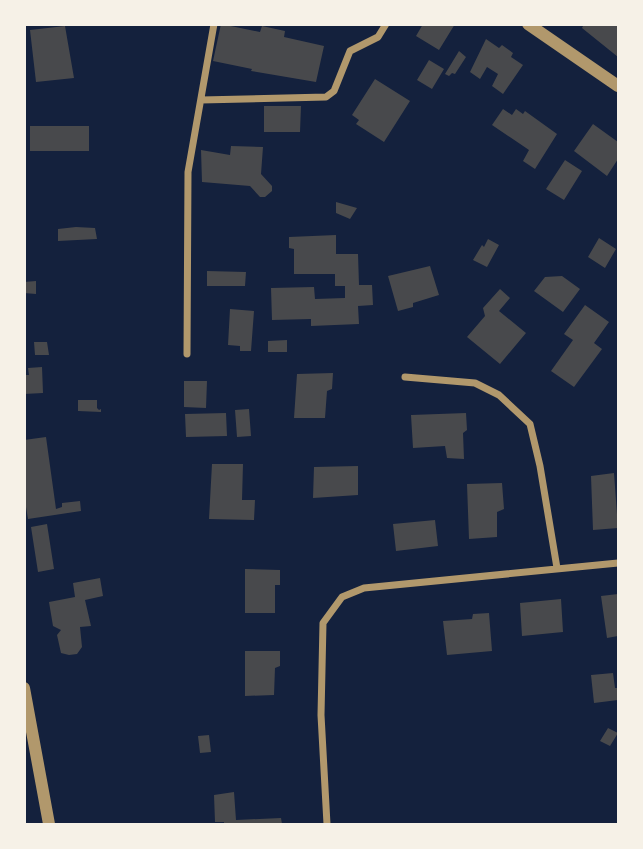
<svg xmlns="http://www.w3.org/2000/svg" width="643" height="849" font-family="'Source Serif 4',serif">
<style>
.building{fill:#48494c}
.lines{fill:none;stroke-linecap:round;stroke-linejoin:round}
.minor{stroke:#b1986c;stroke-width:7}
.tertiary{stroke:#b1986c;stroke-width:12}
</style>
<rect width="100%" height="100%" fill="#14213d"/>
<path class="building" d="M221 24 260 32 262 26 285 31 284 37 324 46 316 82 251 71 252 69 213 61Z
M423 24H455L439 50 416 36Z
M584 24H618V57L582 28Z
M65 26 74 78 36 82 30 30Z
M486 39 499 48 502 45 513 53 511 57 523 65 503 94 492 86 498 74 487 67 480 79 470 72Z
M459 51 466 57 455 74 452 73 449 76 445 74Z
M429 60 444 69 432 89 417 80Z
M375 79 410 101 384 142 356 124 359 120 352 115Z
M264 106H301L300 132H264Z
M503 109 512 115 516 109 523 114 525 111 557 134 535 169 523 161 529 150 492 125Z
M593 124 618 142V159L607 176 574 151Z
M30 126H89V151H30Z
M231 146 263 147 261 174 272 186V191L265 197H260L250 186 202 182 201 150 230 155Z
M565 160 582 171 564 200 546 189Z
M336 202 357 208 350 219 336 213Z
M76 227 95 228 97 239 58 241V229Z
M336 235V254H358L359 285H372L373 305 358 306 359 324 311 326V319L272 320 271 288 314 287 315 299 345 298V286H335V274H294V249L289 248V237Z
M599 238 616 249 605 268 588 257Z
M488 239 499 245 487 267 473 260 482 245 484 247Z
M430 266 439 295 413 303V307L398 311 388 276Z
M207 271 246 272 245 286H207Z
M562 276 580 289 563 312 534 291 545 277Z
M36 281V294L24 293V282Z
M500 289 510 298 499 311 526 333 500 364 467 337 485 316 483 308Z
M585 305 609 322 594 343 602 349 574 387 551 371 573 340 564 334Z
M230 309 254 311 251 351H240V346L228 345Z
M287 340V352H268V341Z
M34 342H47L49 355H35Z
M42 367 43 393 24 394V375H29L28 368Z
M333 373 332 389 327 391 325 418H294L297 374Z
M184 381H207L206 408 184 407Z
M78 400H97V408L99 410 101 409V412L78 411Z
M249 409 251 436 237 437 235 410Z
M226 413 227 436 186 437 185 414Z
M466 413 467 430 463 433 464 459 447 458 445 446 413 448 411 415Z
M46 437 56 509 62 507V503L80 501 81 511 28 519 24 495V440Z
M212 464H243L242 500H255L254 520 209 519Z
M358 466V495L313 498 314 467Z
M614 473 618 528 593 530 591 476Z
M502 483 504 509 497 512V537L469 539 467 484Z
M435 520 438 546 396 551 393 524Z
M47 524 54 569 38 572 31 527Z
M245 569 280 570V585H275V613H245Z
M100 578 103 596 85 600 91 626 80 627 82 647 77 654 69 655 61 653 57 635 61 630 53 626 49 602 75 597 73 583Z
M618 594V636L607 638 601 596Z
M561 599 563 632 522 636 520 603Z
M489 613 492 651 447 655 443 621 472 619 473 614Z
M245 651H280V666L275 668 274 695 245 696Z
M613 673 615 688H618V700L594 703 591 675Z
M608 728 618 733 610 746 600 741Z
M209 735 211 752 200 753 198 736Z
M234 792 236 820 281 818 282 824H224V822H215L214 795Z"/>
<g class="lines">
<path class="minor" d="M201 100 326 97 334 91 350 51 378 37 386 24
M187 354 188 172 214 24
M405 377 475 383 499 395 530 424 540 466 557 568
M327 824 321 715 323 623 342 597 364 588 618 563"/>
<path class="tertiary" d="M528 24 618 86
M24 688 49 824"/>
</g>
<rect width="643" height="849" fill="none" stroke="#f6f1e7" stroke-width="52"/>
</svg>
